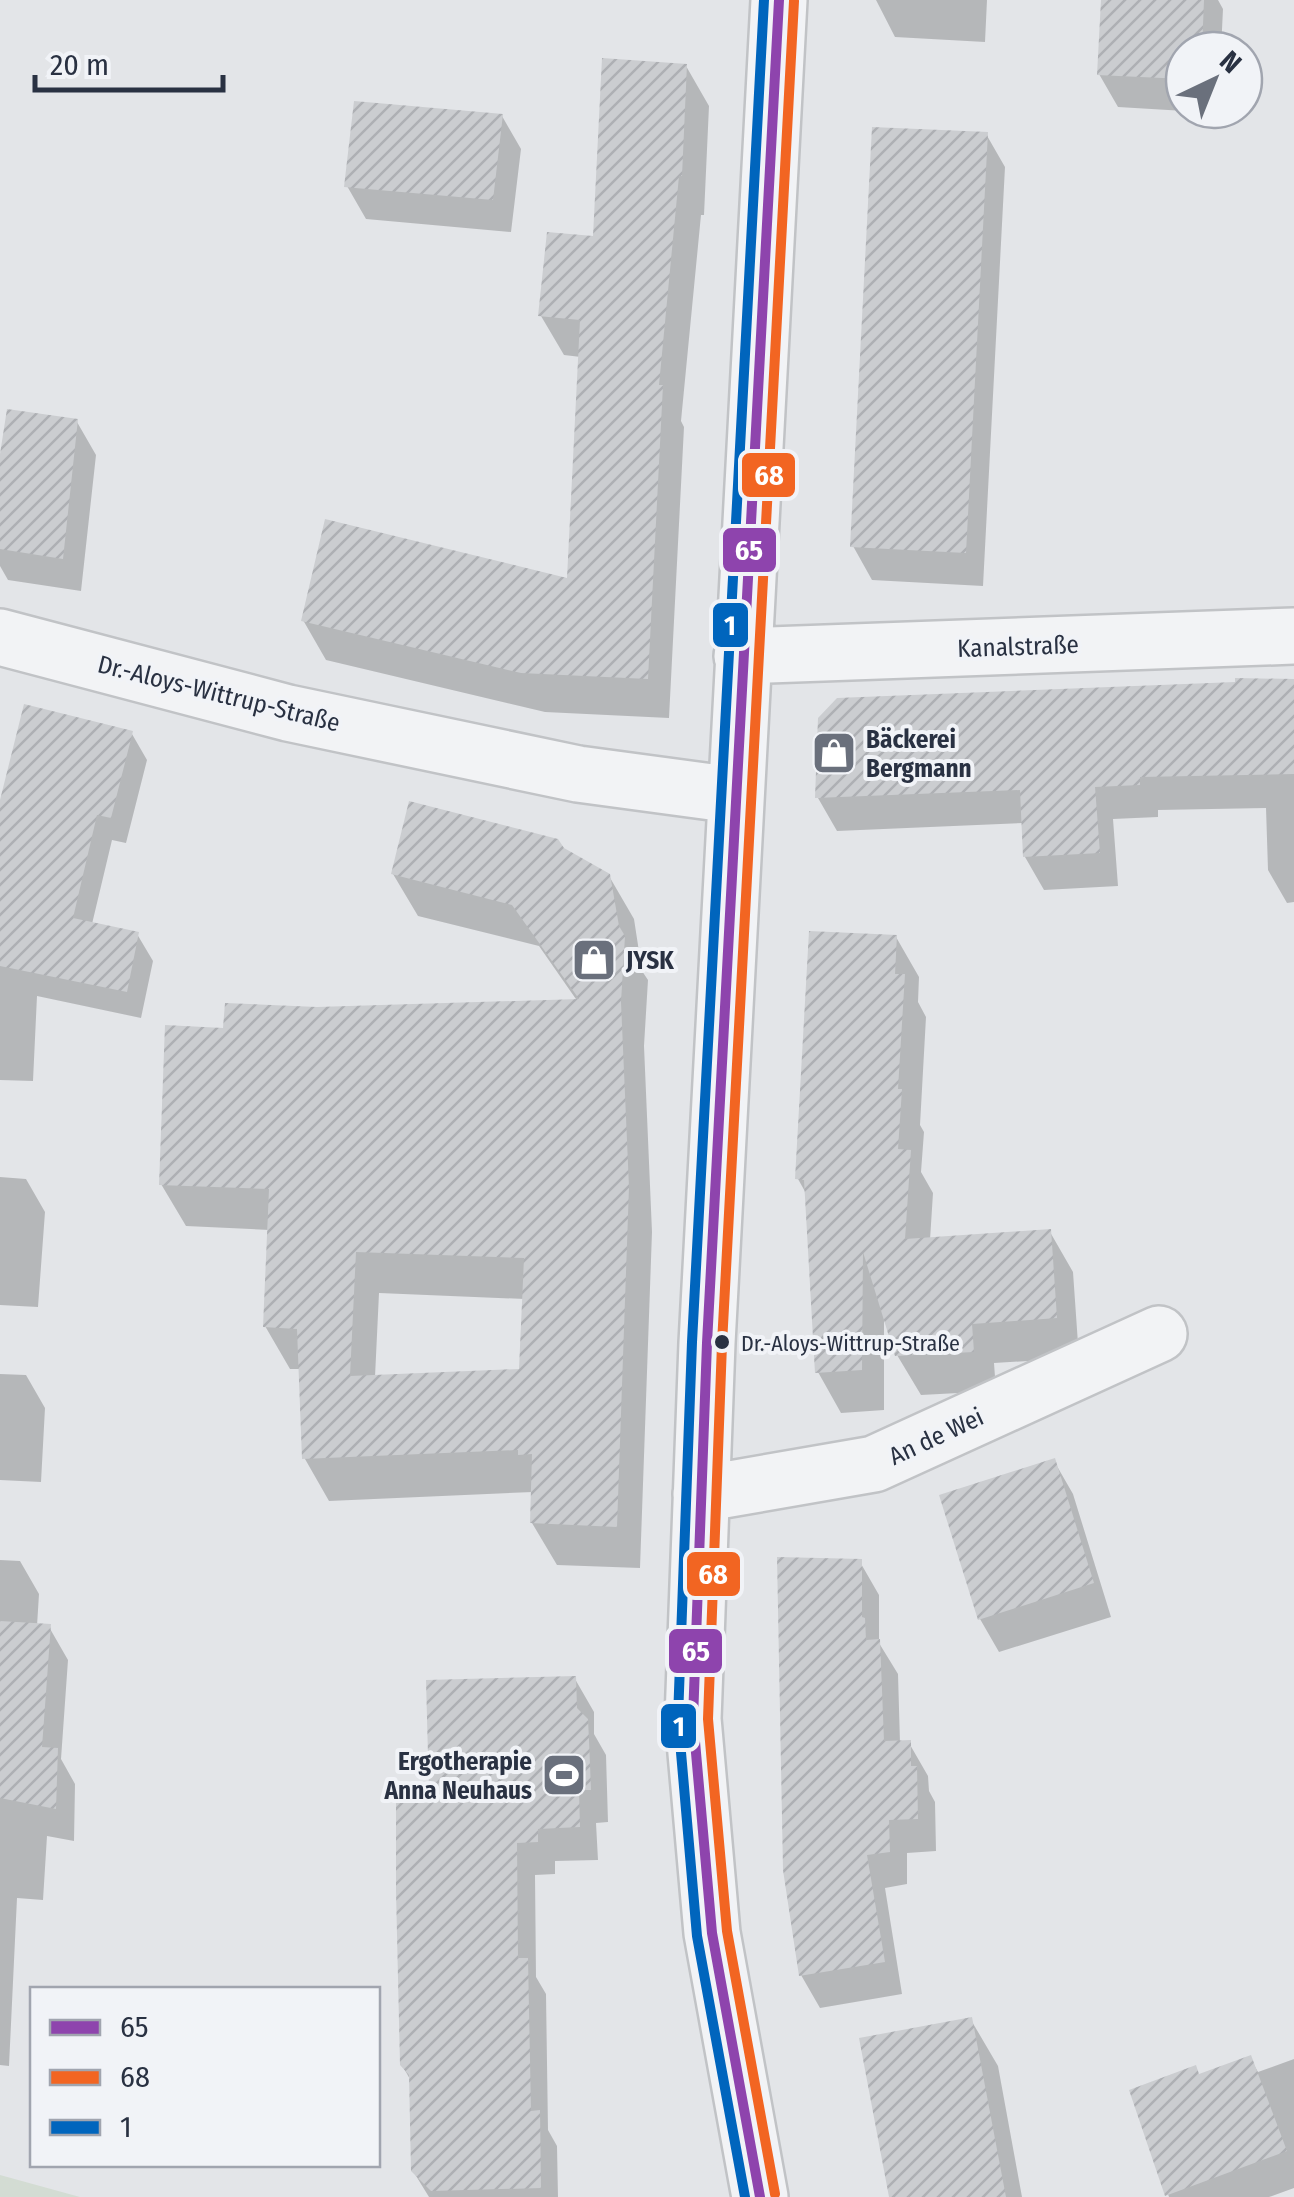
<svg xmlns="http://www.w3.org/2000/svg" width="1294" height="2197" font-family="'Fira Sans Condensed',sans-serif">
<style>
.garden{fill:#d3dcd3}
.shadow{fill:#0003;fill-rule:evenodd}
.building{fill:url(#building-hatch);fill-rule:evenodd}
.lines{fill:none;stroke-linecap:round;stroke-linejoin:round}
.minor-casing{stroke:#c1c3c6;stroke-width:60}
.minor{stroke:#f2f3f5;stroke-width:55}
.bus-1-casing{stroke:#f1f3f7;stroke-width:18}
.bus-2-casing{stroke:#f1f3f7;stroke-width:18}
.bus-3-casing{stroke:#f1f3f7;stroke-width:18}
.bus-1{stroke:#8e44ad;stroke-width:10}
.bus-2{stroke:#f26522;stroke-width:10}
.bus-3{stroke:#0065bd;stroke-width:10}
.bus-dot{fill:#293142;stroke:#f1f3f7;stroke-width:4}
.labels{text-anchor:middle;stroke-width:8;stroke-linejoin:round;paint-order:stroke}
.bus-label{font-size:22px;fill:#293142;stroke:#f1f3f7;text-anchor:start}
.street-label{font-size:25px;fill:#293142;stroke:#f1f3f7}
.poi-label{font-size:25px;font-weight:bold;fill:#293142;stroke:#f1f3f7;text-anchor:start}
.line-badge{stroke:#f1f3f7;stroke-width:4}
.badge-label{font-size:28px;text-anchor:middle;font-weight:bold;fill:#fff}
</style>
<defs>
<pattern id="building-hatch" width="6" height="6" patternUnits="userSpaceOnUse" patternTransform="scale(2.5)"><rect width="6" height="6" fill="#cbcdd0"/><path d="M-1 1l2-2M0 6l6-6M5 7l2-2" fill="none" stroke="#aeb0b4"/></pattern>
</defs>
<rect width="100%" height="100%" fill="#e3e5e8"/>
<path class="garden" d="M0 2175 80 2197H0Z"/>
<path class="shadow" d="M876 0H987L985 42 895 37Z
M1103 0H1218L1223 9 1221 50H1184V110H1218V113L1118 107 1099 74Z
M686 66 709 106 704 215H701L681 421 684 427 669 718 545 712 326 660 303 620 569 581 581 357 564 355 541 316 596 239Z
M502 116 521 149 511 232 366 219 347 186Z
M986 134 1005 167 983 586 872 580 853 546Z
M77 422 96 455 81 591 8 580 0 566V473Z
M1294 681V902L1287 903 1268 870 1266 808 1158 810V817L1113 819 1118 886 1044 890 1025 857 1024 823 837 831 818 798Z
M132 734 147 760 126 843 112 840 92 924 137 934 153 961 141 1018 37 996 33 1081 0 1080V810Z
M563 850 609 876 634 919 642 971 648 980 644 1046 652 1232 640 1568 557 1565 532 1523 533 1492 329 1501 305 1459 301 1369H290L265 1326 270 1230 186 1226 161 1184 226 1030 317 1010 578 1002 539 946 418 916 393 874ZM379 1293 525 1299 522 1371 375 1377Z
M896 937 919 977 918 1002 926 1017 920 1125 924 1132 921 1172 933 1193 930 1240 1050 1232 1073 1272 1079 1358 994 1363 996 1391 921 1395 897 1355 884 1317V1410L841 1413 818 1372 807 1195 798 1179Z
M0 1177 26 1179 45 1212 38 1307 0 1305Z
M0 1374 26 1375 45 1408 41 1482 0 1480Z
M1054 1461 1073 1494 1111 1617 999 1652 980 1619 942 1497Z
M0 1560 20 1561 39 1594 37 1626 49 1627 68 1660 61 1759 75 1784 74 1841 47 1836 43 1900 17 1898 9 2066 0 2065Z
M860 1562 879 1595V1643L898 1674 900 1743H909L928 1776 929 1791 935 1802 936 1851 907 1853V1884L885 1888 902 1994 820 2008 801 1975Z
M575 1679 594 1712V1734L606 1755 608 1822 596 1823 598 1860 555 1861V1874L535 1875 536 1977 546 1994 548 2130 557 2146 558 2197H429L413 2171 411 2081 402 2065 431 1795Z
M971 2020 998 2066 1022 2197H891Z
M1250 2058 1258 2072 1294 2059V2188L1269 2197H1169L1132 2091 1200 2076Z"/>
<path class="building" d="M1101 0H1204L1202 50H1184V79L1097 75Z
M602 58 687 64 682 176H679L659 385H663L648 679 521 673 301 621 325 519 567 578 580 320 538 316 547 232 593 236Z
M354 101 503 114 493 200 344 187Z
M872 127 988 132 966 553 850 547Z
M7 409 78 419 63 559 0 549V454Z
M1235 678 1294 679V774L1140 777V785L1095 787 1100 853 1023 857 1020 790 815 798 818 718 837 698 1235 682Z
M24 704 133 731 111 818 97 815 73 918 139 932 127 992 0 966V800Z
M409 801 558 839 564 848 610 874 619 926 625 936 621 1002 629 1187 617 1527 530 1523 532 1454 518 1455V1450L302 1459 297 1329 263 1327 269 1189 159 1185 165 1025 223 1028 225 1003 317 1007 579 999 512 905 391 874ZM356 1252 524 1258 519 1369 350 1376Z
M809 931 897 935 895 974H905L898 1089H902L898 1149 911 1150 905 1239 1051 1229 1057 1318 972 1324 974 1352 895 1356 863 1252 862 1370 815 1373 804 1180 795 1179Z
M1055 1458 1094 1583 978 1620 939 1495Z
M777 1557 862 1559V1617L865 1618 866 1640 880 1639 884 1741 911 1740V1766H917L918 1819 889 1820 890 1852 867 1855 885 1962 799 1976 783 1870Z
M0 1621 51 1624 42 1747 58 1748 56 1809 0 1798Z
M576 1676 577 1708 588 1719 589 1740 591 1790H579L580 1827 538 1829V1842L517 1843 518 1958H528L531 2111 540 2110 541 2188 431 2191 411 2171 409 2075 400 2065 396 1891V1794L429 1793 426 1680Z
M972 2017 1006 2197H889L859 2038Z
M1251 2055 1287 2151 1165 2196 1129 2090 1196 2065 1199 2074Z"/>
<g class="lines">
<defs>
<path id="minor" d="M0 637 288 713 578 774 734 795
M742 656 1294 636
M701 1494 874 1464 1159 1334
M760 2197 712 1933 693 1719 707 1343 779 0"/>
</defs>
<use href="#minor" class="minor-casing"/>
<use href="#minor" class="minor"/>
<defs>
<path id="bus-1" d="M760 2197 712 1933 693 1719 707 1343 779 0"/>
<path id="bus-2" d="M775 2194 727 1931 708 1719 722 1344 794 1"/>
<path id="bus-3" d="M745 2197 697 1936 678 1718 692 1342 764 0"/>
</defs>
<use href="#bus-1" class="bus-1-casing"/>
<use href="#bus-2" class="bus-2-casing"/>
<use href="#bus-3" class="bus-3-casing"/>
<use href="#bus-1" class="bus-1"/>
<use href="#bus-2" class="bus-2"/>
<use href="#bus-3" class="bus-3"/>
</g>
<defs>
<symbol id="shop-square" viewBox="-11 -11 22 22"><rect x="-9" y="-9" width="18" height="18" rx="4" fill="#6a707c" stroke="#f1f3f7"/><path d="M-5-2.5h2.3a2.7 3.5 0 0 1 5.4 0H5L5.5 6h-11ZM-1.5-2.5h3a1.5 2.3 0 0 0-3 0Z" fill="#fff"/></symbol>
<symbol id="stadium-square" viewBox="-11 -11 22 22"><rect x="-9" y="-9" width="18" height="18" rx="4" fill="#6a707c" stroke="#f1f3f7"/><path d="M0-5a6.5 5 0 1 0 0 10a6.5 5 0 1 0 0-10ZM-3.5-1.8h7v3.6h-7Z" fill="#fff"/></symbol>
</defs>
<g fill-rule="evenodd">
<use href="#shop-square" x="809" y="728" width="50" height="50"/>
<use href="#shop-square" x="569" y="935" width="50" height="50"/>
<use href="#stadium-square" x="539" y="1750" width="50" height="50"/>
</g>
<circle class="bus-dot" cx="722" cy="1342" r="9"/>
<g class="labels">
<g class="bus-label">
<text x="741" y="1351">Dr.-Aloys-Wittrup-Straße</text>
</g>
<g class="street-label">
<text transform="translate(1018 646) rotate(-2)" y="9">Kanalstraße</text>
<text transform="translate(219 693) rotate(14)" y="9">Dr.-Aloys-Wittrup-Straße</text>
<text transform="translate(936 1436) rotate(-25)" y="9">An de Wei</text>
</g>
<g class="poi-label">
<text x="866" y="748">Bäckerei<tspan x="866" dy="29">Bergmann</tspan></text>
<text x="626" y="969">JYSK</text>
<text x="532" y="1770" text-anchor="end">Ergotherapie<tspan x="532" dy="29">Anna Neuhaus</tspan></text>
</g>
</g>
<g class="line-badge">
<rect x="740" y="451" width="57" height="48" rx="10" fill="#f26522"/>
<rect x="721" y="526" width="57" height="48" rx="10" fill="#8e44ad"/>
<rect x="711" y="601" width="39" height="48" rx="10" fill="#0065bd"/>
<rect x="685" y="1550" width="57" height="48" rx="10" fill="#f26522"/>
<rect x="667" y="1627" width="57" height="48" rx="10" fill="#8e44ad"/>
<rect x="659" y="1702" width="39" height="48" rx="10" fill="#0065bd"/>
</g>
<g class="badge-label">
<text x="769" y="485">68</text>
<text x="749" y="560">65</text>
<text x="730" y="635">1</text>
<text x="713" y="1584">68</text>
<text x="696" y="1661">65</text>
<text x="679" y="1736">1</text>
</g>
<rect x="30" y="1987" width="350" height="180" fill="#f1f3f7" stroke="#a1a5af" stroke-width="2.5"/>
<rect x="50" y="2020" width="50" height="15" fill="#8e44ad" stroke="#a1a5af" stroke-width="2.5"/>
<text x="120" y="2037" font-size="30" fill="#293142">65</text>
<rect x="50" y="2070" width="50" height="15" fill="#f26522" stroke="#a1a5af" stroke-width="2.5"/>
<text x="120" y="2087" font-size="30" fill="#293142">68</text>
<rect x="50" y="2120" width="50" height="15" fill="#0065bd" stroke="#a1a5af" stroke-width="2.5"/>
<text x="120" y="2137" font-size="30" fill="#293142">1</text>
<g transform="translate(1214 80) rotate(43)"><circle r="48" fill="#f1f3f7" stroke="#a1a5af" stroke-width="2.5"/>
<path d="M0-8L18 38L0 25L-18 38Z" fill="#6a707c"/>
<text y="-15" font-size="28" font-weight="bold" text-anchor="middle" fill="#293142">N</text>
</g>
<path d="M35 75v15h188v-15" fill="none" stroke="#293142" stroke-width="5"/>
<text x="50" y="75" font-size="30" fill="#293142" stroke="#f1f3f7" stroke-width="8" paint-order="stroke">20 m</text>
</svg>
